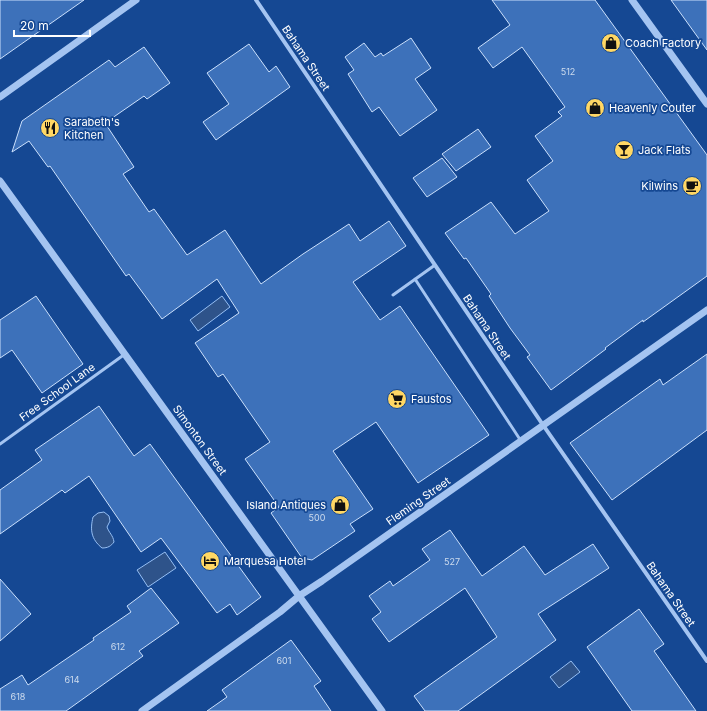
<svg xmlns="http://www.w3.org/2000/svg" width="707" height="711" font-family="Inter,sans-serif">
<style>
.water{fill:#2e538a;stroke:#96bff4}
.building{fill:#3d71ba;stroke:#cbe0fc}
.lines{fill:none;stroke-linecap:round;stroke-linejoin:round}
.service{stroke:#a4c4f1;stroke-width:3}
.minor{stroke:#a4c4f1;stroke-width:4}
.tertiary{stroke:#a4c4f1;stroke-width:7}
.labels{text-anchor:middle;stroke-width:3.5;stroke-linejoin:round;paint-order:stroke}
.number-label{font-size:9px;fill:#cedcee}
.poi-label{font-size:11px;fill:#fff;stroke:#154893;text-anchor:start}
.street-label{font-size:11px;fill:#fff;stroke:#154893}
</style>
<rect width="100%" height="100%" fill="#154893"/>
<path class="water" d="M222 296 230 307 198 331 190 320Z
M104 512 109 516 110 521 107 527C109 533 113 535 114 542 111 546 108 548 102 548 91 539 90 530 93 517L98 513Z
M165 552 176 568 148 587 137 570Z
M571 661 580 672 559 688 550 677Z"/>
<path class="building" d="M0 0H84L0 59Z
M492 0H595L707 155V276L643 322V320L605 348 606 349 551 390 527 357 530 355 510 328 489 296 491 294 466 258 464 259 445 233 491 202 515 234 549 211 527 180 553 161 535 136 562 116 558 112 565 107 522 47 493 68 478 48 510 25Z
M671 0H707V50Z
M411 38 431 68 415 79 437 110 400 136 379 107 372 112 348 74 354 70 345 57 364 43 375 57 381 53 383 56Z
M249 44 269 72 276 66 290 87 216 140 203 122 229 104 207 73Z
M144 47 170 83 147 99 144 96 105 123 134 167 123 174 149 212 154 209 187 255 225 230 261 284 303 254 349 224 360 241 389 221 406 246 353 282 380 320 400 306 489 435 418 483 376 422 333 451 373 509 350 524 355 531 312 560 302 558 271 513 279 507 245 459 270 442 223 374 218 377 195 343 239 313 217 279 162 319 129 274 126 276 50 166 48 167 29 141 12 152 22 121 109 60 115 67Z
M478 129 491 147 456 171 442 154Z
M442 158 457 177 427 197 413 178Z
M36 296 83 364 42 393 12 350 0 358V320Z
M707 354V430L612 500 570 443 660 379 663 385Z
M99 406 134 456 150 444 261 597 237 615 230 604 217 613 161 538 141 552 89 476 65 493 62 490 0 534V490L42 460 35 450Z
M450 530 482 576 524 546 545 575 593 544 609 568 538 614 556 640 458 711H425L414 696 497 637 465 588 389 642 372 619 381 612 369 596 390 581 393 586 430 560 422 549Z
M0 579 31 614 0 641Z
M151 588 179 623 139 651 143 656 66 711H0V689L22 675 28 685 94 640 93 638 131 612 127 606Z
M639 609 664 644 654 651 696 711H632L587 647Z
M291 640 321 681 314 686 331 711H207L227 697 222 690Z"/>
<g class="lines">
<path class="service" d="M415 279 521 441
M393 295 435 265
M0 444 125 354"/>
<path class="minor" d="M256 0 543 425 707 661"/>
<path class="tertiary" d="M632 0 707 104
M0 97 136 0
M0 181 382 711
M142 711 280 612 299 596 322 581 707 310"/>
</g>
<defs>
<symbol id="shop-disc" viewBox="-11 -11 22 22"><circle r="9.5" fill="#ffd764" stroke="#154893"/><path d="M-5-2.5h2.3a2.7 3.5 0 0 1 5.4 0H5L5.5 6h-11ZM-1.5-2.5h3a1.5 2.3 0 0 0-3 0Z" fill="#111"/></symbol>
<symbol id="restaurant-disc" viewBox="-11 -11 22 22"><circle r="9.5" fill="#ffd764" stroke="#154893"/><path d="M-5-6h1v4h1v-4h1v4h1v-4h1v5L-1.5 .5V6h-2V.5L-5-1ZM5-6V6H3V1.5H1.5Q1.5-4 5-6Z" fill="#111"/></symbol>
<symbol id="bar-disc" viewBox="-11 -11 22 22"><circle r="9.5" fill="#ffd764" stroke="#154893"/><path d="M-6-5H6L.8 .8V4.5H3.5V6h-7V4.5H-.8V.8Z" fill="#111"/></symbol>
<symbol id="cafe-disc" viewBox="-11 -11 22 22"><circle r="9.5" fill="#ffd764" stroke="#154893"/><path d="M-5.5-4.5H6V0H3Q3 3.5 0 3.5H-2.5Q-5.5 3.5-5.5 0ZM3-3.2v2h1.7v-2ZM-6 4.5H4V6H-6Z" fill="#111"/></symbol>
<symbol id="supermarket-disc" viewBox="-11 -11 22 22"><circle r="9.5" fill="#ffd764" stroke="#154893"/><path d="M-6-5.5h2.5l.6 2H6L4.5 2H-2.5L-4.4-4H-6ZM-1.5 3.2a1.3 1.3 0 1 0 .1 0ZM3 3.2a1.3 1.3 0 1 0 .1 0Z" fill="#111"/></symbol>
<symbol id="hotel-disc" viewBox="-11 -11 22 22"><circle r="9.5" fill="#ffd764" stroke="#154893"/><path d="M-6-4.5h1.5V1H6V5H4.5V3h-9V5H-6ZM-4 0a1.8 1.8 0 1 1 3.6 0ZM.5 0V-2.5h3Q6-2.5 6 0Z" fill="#111"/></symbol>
</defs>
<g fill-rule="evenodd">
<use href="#shop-disc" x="600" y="32" width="22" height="22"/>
<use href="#shop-disc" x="584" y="97" width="22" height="22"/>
<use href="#restaurant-disc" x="39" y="117" width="22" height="22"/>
<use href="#bar-disc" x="613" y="139" width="22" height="22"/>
<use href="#cafe-disc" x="681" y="175" width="22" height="22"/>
<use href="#supermarket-disc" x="386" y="388" width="22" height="22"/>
<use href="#shop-disc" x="329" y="494" width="22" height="22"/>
<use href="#hotel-disc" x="199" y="550" width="22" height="22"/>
</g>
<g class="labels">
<g class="number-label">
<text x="568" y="75">512</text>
<text x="317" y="521">500</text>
<text x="452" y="565">527</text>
<text x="118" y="650">612</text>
<text x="284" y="664">601</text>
<text x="72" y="683">614</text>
<text x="18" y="700">618</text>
</g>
<g class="poi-label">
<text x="625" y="47">Coach Factory</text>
<text x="609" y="112">Heavenly Couter</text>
<text x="64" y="126">Sarabeth's<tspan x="64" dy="13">Kitchen</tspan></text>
<text x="638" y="154">Jack Flats</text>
<text x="678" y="190" text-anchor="end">Kilwins</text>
<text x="411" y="403">Faustos</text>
<text x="326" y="509" text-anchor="end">Island Antiques</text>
<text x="224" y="565">Marquesa Hotel</text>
</g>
<g class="street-label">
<text transform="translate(306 58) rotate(56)" y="4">Bahama Street</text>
<text transform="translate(487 327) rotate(56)" y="4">Bahama Street</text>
<text transform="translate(57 392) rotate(-36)" y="4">Free School Lane</text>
<text transform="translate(200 440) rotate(54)" y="4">Simonton Street</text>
<text transform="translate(418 501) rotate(-35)" y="4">Fleming Street</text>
<text transform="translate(671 594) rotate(55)" y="4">Bahama Street</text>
</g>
</g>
<path d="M14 30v6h76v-6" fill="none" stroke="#ffffff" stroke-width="2"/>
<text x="20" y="30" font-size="12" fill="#ffffff" stroke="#154893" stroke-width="3" paint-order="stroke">20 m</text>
</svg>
